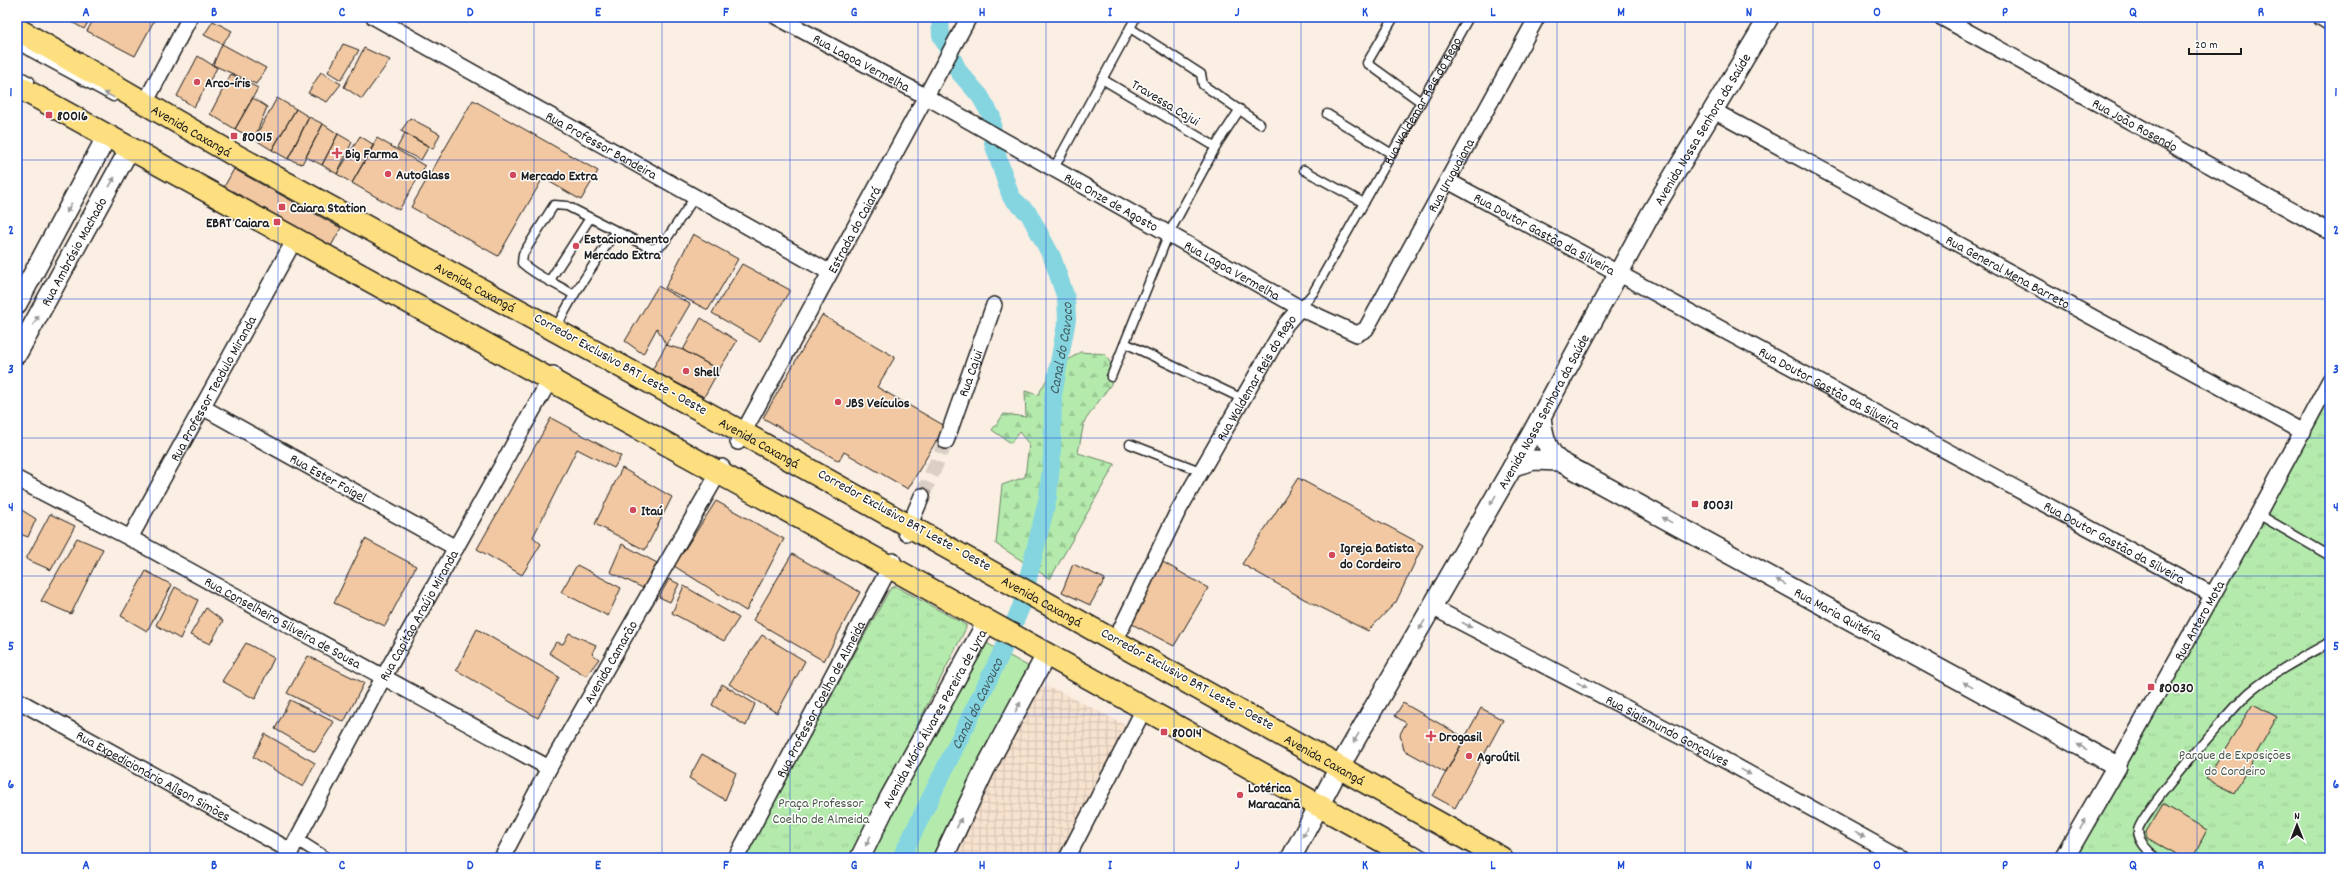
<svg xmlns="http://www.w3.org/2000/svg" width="2347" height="875" font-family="Dekko,sans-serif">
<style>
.industrial{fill:url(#industrial-grid)}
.grass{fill:#b4ebad;stroke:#688464}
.forest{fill:url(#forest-firs);stroke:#688464}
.park{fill:url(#park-tufts);stroke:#688464}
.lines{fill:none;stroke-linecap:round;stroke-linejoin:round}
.canal{stroke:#85d5e0;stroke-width:18}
.building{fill:#f1c8a1;stroke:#1c1c1c}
.minor-tunnel{stroke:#dacec5;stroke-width:15;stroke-dasharray:15 8;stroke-linecap:butt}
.service-casing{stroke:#1c1c1c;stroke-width:11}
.pedestrian-casing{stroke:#1c1c1c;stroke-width:14}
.minor-casing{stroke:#1c1c1c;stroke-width:18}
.tertiary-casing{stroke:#1c1c1c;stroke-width:22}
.primary-casing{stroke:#1c1c1c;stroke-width:25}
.service{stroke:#fff;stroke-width:8}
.pedestrian{stroke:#fff;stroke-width:11}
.minor{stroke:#fff;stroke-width:15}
.tertiary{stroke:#fff;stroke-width:19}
.primary{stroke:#fddf80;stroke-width:22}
.oneway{fill:#999}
.grid{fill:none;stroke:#1d4ed8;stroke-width:1;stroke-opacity:0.55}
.poi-dot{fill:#d1495b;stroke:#fff;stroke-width:1.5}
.labels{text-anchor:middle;stroke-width:3;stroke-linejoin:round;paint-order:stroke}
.street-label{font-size:14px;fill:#1c1c1c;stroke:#fff}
.poi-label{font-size:14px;font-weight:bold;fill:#1c1c1c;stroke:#fff;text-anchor:start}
.park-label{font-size:14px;fill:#4a5a48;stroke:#fff}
.water-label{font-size:15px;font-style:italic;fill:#415d61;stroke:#fff}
.neatline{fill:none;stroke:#1d4ed8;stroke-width:1.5}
.grid-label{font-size:13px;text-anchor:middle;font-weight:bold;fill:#1d4ed8}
</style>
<defs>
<pattern id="industrial-grid" width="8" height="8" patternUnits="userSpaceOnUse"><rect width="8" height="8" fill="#f8e3cf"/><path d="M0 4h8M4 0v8" fill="none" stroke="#d4c2b1"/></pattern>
<pattern id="forest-firs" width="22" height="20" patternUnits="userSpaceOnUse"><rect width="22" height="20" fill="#b4ebad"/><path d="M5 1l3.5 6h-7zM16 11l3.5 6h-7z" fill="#9ac994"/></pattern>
<pattern id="park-tufts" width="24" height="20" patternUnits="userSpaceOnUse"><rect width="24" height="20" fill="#b4ebad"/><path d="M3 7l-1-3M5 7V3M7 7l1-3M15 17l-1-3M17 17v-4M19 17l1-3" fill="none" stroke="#9ac994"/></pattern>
</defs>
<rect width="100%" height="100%" fill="#fbeee3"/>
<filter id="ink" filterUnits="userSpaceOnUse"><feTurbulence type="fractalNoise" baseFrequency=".025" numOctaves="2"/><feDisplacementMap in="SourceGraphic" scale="8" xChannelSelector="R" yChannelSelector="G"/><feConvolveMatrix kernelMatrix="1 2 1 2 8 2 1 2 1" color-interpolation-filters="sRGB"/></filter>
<g filter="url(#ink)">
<path class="industrial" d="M1046 687 1059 691 1127 726 1061 858H954L1036 690Z"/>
<path class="grass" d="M981 640 1033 669 938 858H864Z"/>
<path class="forest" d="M1080 352 1105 354 1115 371 1111 384 1084 422 1078 453 1115 464 1050 579 996 544 1002 485 1025 477 1029 444 1019 432 1011 443 992 430 1004 414 1026 417 1025 391 1038 395 1051 372Z"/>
<path class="park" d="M2330 395V858H2071Z
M895 586 966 625V628L850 858H743L890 589Z"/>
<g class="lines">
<path class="canal" id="s1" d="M901 858 1000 656 1021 607 1048 497 1052 455 1053 395 1067 319 1066 298 1052 257 1029 214 1011 197 993 143 992 117 980 96 959 72 941 35 940 17"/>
</g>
<path class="building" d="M63 17H91L84 29Z
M95 17H156L135 56 87 31Z
M213 21 232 31 222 44 204 35Z
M222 44 266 68 256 84 213 65Z
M343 44 359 50 341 80 328 72Z
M364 48 390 60 362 99 344 87Z
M198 56 217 68 194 107 177 96Z
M321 72 341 84 327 102 308 93Z
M231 74 258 88 235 129 210 114Z
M253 98 267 107 254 139 235 129Z
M277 98 296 109 272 150 254 139Z
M473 100 598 171 581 200 543 178 498 256 411 207Z
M296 109 309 117 288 159 272 150Z
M309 117 323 124 302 164 288 159Z
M410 118 440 134 433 149 401 131Z
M323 124 338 134 322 165 306 157Z
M405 133 429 146 421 160 397 148Z
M338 134 352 142 337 174 322 165Z
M360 136 374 145 352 183 337 174Z
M377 138 425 166 399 210 352 183Z
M234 169 341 228 331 246 224 187Z
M693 234 738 259 708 310 665 288Z
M742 264 790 290 760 341 712 313Z
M658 286 690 304 666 345 657 328 643 354 625 341Z
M822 315 895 357 877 387 945 426 908 489 844 452 839 461 763 418Z
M701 318 737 341 719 370 683 350Z
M666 345 683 350 719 370 704 397 652 370Z
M551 418 621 456 614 468 577 449 533 537 541 544 522 575 477 549Z
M622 468 672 497 645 550 595 524Z
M1298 478 1423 545 1396 602 1368 631 1304 599 1242 564Z
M716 501 784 539 746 611 674 566Z
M17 507 36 519 28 537 20 534 17 538Z
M50 514 75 526 51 570 26 559Z
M77 538 103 549 71 614 41 601Z
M365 539 416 566 385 626 334 603Z
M622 544 657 563 643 588 610 572Z
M17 550 21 553 17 560Z
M792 554 860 592 824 661 753 620Z
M1161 561 1208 588 1174 646 1130 623Z
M1073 564 1105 579 1090 605 1062 592Z
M577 565 621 588 608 616 561 592Z
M146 571 172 585 147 631 121 616Z
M669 579 679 584 670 602 659 597Z
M684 586 739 618 724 641 672 613Z
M175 587 198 600 180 639 156 625Z
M206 608 223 621 210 644 190 635Z
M477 629 559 677 538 718 456 670Z
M569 633 596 645 592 654 599 659 586 676 549 653 556 642 563 644Z
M762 635 805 661 777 713 729 684Z
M246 643 274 658 255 699 222 681Z
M308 656 364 683 344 722 287 693Z
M722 684 755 704 746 726 712 705Z
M290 700 334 722 315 752 275 729Z
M1403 703 1465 738 1446 773 1404 750 1400 734 1406 723 1395 716Z
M2253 704 2277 717 2234 793 2206 779Z
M1481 708 1503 720 1455 808 1433 796Z
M265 734 315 763 303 787 253 757Z
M702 754 736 773 725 800 689 778Z
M2163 804 2207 830 2192 858H2184L2147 838 2146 832Z"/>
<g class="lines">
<path class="minor-tunnel" d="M922 496 946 441"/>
<defs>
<g id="service">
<path d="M1394 17 1367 63 1421 102"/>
<path d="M1130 28 1201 74 1203 85 1260 124"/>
<path d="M17 45 113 97"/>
<path d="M17 74 30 81"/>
<path d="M1102 79 1216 147"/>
<path d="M1327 114 1392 154"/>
<path d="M1054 168 1136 17"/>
<path d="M1304 170 1364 203"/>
<path d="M615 232 574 295C557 284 537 277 522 263L523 254 554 205 567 206 652 249 663 244 695 197"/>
<path d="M550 280 590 218"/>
<path id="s2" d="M1300 308 1313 293 1469 17"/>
<path d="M555 329 574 295"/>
<path d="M1125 343 1243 399"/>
<path d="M1111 377 1169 233 1219 141 1240 109"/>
<path d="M1130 444 1200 471"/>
<path d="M2258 514 2330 556"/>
<path d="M1415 850 1428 858"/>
<path d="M2156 858C2149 851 2139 843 2138 831 2138 816 2234 706 2250 692 2274 672 2303 657 2330 642"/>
</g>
<path id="pedestrian" d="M296 839 326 858"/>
<g id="minor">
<path id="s3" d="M374 17 829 272"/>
<path id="s4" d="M777 17 925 96 1300 308 1357 334 1366 329 1537 17"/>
<path id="s5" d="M1941 17 2330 232"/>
<path d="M2320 17 2330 23"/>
<path d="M145 103 190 17"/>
<path id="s6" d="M1714 111 2303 432"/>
<path id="s7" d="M1448 181 2211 594"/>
<path id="s8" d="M202 407 456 548"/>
<path id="s9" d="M946 441 994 305"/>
<path id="s10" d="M738 442 969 17"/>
<path id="s11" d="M17 479 130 538 549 768"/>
<path d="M906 533 922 496"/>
<path id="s12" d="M130 538 295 239"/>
<path id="s13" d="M1432 607 1699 746 1901 858"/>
<path id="s14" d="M1115 641 1177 513 1286 324 1300 308"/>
<path id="s15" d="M17 700 291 851"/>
<path id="s16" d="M2117 766 2258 514 2330 380"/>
<path id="s17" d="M287 858 383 678 553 374"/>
<path id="s18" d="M502 858 549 768 722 467"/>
<path id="s19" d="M736 858 893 561"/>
<path d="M1067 858 1144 709"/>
</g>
<g id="tertiary">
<path d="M17 304 107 136"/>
<path id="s20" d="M17 354 130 148"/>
<path id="s21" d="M1541 417C1543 434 1546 449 1559 461L2117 766 2064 858"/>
<path d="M1513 466 1534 460 1559 461"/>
<path id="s22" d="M860 858 890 797 987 622"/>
<path d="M943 858 985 769 1046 655"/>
<path id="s23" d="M1291 858 1339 768 1531 435 1650 215 1769 17"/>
</g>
<g id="primary">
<path id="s24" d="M17 29 231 153 743 433 1501 858"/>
<path d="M17 86 890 567 1413 858"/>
</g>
</defs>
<use href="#service" class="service-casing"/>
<use href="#pedestrian" class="pedestrian-casing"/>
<use href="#minor" class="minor-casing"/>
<use href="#tertiary" class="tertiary-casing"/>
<use href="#primary" class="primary-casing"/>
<use href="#service" class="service"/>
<use href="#pedestrian" class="pedestrian"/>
<use href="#minor" class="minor"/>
<use href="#tertiary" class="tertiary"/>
<use href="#primary" class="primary"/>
</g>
<defs><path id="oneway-solid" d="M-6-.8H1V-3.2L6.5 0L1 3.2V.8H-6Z"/></defs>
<g class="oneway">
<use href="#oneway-solid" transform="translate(109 95) rotate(-151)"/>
<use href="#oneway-solid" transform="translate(112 182) rotate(-61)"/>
<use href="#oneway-solid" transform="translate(69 208) rotate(118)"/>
<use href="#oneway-solid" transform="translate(36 320) rotate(-61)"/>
<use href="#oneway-solid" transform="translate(1493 500) rotate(120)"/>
<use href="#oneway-solid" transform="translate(1667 520) rotate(-151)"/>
<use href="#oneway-solid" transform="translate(1781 582) rotate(-151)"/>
<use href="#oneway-solid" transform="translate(1422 625) rotate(120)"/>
<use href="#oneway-solid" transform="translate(1467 625) rotate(28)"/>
<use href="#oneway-solid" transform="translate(1582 685) rotate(28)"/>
<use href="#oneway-solid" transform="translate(1968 685) rotate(-151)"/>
<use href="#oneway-solid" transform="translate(1018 707) rotate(-62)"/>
<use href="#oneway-solid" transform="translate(1356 738) rotate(120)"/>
<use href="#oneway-solid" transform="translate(2082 747) rotate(-151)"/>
<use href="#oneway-solid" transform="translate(1746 772) rotate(29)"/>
<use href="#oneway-solid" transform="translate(959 823) rotate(-65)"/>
<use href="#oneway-solid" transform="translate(2083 824) rotate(-60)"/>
<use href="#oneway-solid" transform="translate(1305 832) rotate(118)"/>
<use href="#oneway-solid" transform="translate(1860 835) rotate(29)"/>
<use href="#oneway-solid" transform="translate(868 841) rotate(117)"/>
</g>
</g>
<path class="grid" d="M150 17V858M278 17V858M406 17V858M534 17V858M662 17V858M790 17V858M918 17V858M1046 17V858M1174 17V858M1301 17V858M1429 17V858M1557 17V858M1685 17V858M1813 17V858M1941 17V858M2069 17V858M2197 17V858M17 160H2330M17 299H2330M17 438H2330M17 576H2330M17 714H2330"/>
<g class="poi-dot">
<circle cx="197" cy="82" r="4"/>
<rect x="45" y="111" width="8" height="8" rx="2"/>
<rect x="230" y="132" width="8" height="8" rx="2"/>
<path d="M335 147h4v4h4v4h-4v4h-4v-4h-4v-4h4z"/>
<circle cx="388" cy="174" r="4"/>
<circle cx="513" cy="175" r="4"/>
<rect x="278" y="203" width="8" height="8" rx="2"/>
<rect x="273" y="218" width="8" height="8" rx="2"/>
<circle cx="576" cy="246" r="4"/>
<circle cx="686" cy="371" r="4"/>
<circle cx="838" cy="402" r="4"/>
<rect x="1691" y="500" width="8" height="8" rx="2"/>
<circle cx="633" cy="510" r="4"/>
<circle cx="1332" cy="555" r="4"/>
<rect x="2147" y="683" width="8" height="8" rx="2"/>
<rect x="1160" y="728" width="8" height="8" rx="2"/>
<path d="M1429 730h4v4h4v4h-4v4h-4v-4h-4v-4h4z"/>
<circle cx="1469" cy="756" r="4"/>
<circle cx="1240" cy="795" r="4"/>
</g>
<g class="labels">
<g class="street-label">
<text dy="5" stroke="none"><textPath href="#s4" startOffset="96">Rua Lagoa Vermelha</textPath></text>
<text dy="5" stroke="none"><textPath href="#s2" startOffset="241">Rua Waldemar Reis do Rego</textPath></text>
<text transform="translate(1166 102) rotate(31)" y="5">Travessa Cajui</text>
<text dy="5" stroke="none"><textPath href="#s5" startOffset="222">Rua João Rosendo</textPath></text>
<text dy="5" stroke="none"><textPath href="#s23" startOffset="837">Avenida Nossa Senhora da Saúde</textPath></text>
<text dy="5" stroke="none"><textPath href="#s24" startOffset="202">Avenida Caxangá</textPath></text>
<text dy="5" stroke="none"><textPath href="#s3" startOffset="261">Rua Professor Bandeira</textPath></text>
<text dy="5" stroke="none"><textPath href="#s4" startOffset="847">Rua Uruguaiana</textPath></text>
<text dy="5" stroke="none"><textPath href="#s4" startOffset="382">Rua Onze de Agosto</textPath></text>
<text dy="5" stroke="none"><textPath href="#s10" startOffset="242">Estrada do Caiará</textPath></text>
<text dy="5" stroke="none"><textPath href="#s7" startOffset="110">Rua Doutor Gastão da Silveira</textPath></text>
<text dy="5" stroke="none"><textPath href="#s20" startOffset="117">Rua Ambrósio Machado</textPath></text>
<text dy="5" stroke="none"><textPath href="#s4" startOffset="521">Rua Lagoa Vermelha</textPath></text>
<text dy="5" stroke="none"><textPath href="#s6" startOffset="335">Rua General Mena Barreto</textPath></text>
<text dy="5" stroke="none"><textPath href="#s24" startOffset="526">Avenida Caxangá</textPath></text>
<text transform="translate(621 363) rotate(29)" y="5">Corredor Exclusivo BRT Leste - Oeste</text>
<text dy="5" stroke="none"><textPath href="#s9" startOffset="72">Rua Cajui</textPath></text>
<text dy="5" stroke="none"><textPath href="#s14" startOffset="299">Rua Waldemar Reis do Rego</textPath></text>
<text dy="5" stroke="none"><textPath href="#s7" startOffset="434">Rua Doutor Gastão da Silveira</textPath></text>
<text dy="5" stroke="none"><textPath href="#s12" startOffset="171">Rua Professor Teodulo Miranda</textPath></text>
<text dy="5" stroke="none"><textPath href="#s23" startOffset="513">Avenida Nossa Senhora da Saúde</textPath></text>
<text dy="5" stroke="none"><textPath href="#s24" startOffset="850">Avenida Caxangá</textPath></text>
<text dy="5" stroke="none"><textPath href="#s8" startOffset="145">Rua Ester Foigel</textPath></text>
<text transform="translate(905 519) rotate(29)" y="5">Corredor Exclusivo BRT Leste - Oeste</text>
<text dy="5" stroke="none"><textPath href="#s7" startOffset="758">Rua Doutor Gastão da Silveira</textPath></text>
<text dy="5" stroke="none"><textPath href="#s24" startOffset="1174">Avenida Caxangá</textPath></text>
<text dy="5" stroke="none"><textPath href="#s21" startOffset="367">Rua Maria Quitéria</textPath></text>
<text dy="5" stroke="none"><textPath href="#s17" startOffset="276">Rua Capitão Araújo Miranda</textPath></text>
<text dy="5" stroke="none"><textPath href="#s16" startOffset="167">Rua Antero Mota</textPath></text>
<text dy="5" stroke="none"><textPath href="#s11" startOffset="302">Rua Conselheiro Silveira de Sousa</textPath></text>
<text dy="5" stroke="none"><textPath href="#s18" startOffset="224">Avenida Camarão</textPath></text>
<text transform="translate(1188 678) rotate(29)" y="5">Corredor Exclusivo BRT Leste - Oeste</text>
<text dy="5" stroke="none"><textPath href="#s19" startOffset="180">Rua Professor Coelho de Almeida</textPath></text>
<text dy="5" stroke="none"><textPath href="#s22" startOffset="158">Avenida Mário Álvares Pereira de Lyra</textPath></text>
<text dy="5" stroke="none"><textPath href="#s13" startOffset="266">Rua Sigismundo Gonçalves</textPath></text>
<text dy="5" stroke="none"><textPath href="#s24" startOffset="1498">Avenida Caxangá</textPath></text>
<text dy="5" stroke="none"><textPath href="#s15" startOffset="156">Rua Expedicionário Aílson Simões</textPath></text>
</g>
<g class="poi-label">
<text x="205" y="87">Arco-íris</text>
<text x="57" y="120">80016</text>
<text x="242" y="141">80015</text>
<text x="345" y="158">Big Farma</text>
<text x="396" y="179">AutoGlass</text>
<text x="521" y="180">Mercado Extra</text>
<text x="290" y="212">Caiara Station</text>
<text x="269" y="227" text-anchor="end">EBRT Caiara</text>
<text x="584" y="243">Estacionamento<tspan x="584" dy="16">Mercado Extra</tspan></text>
<text x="694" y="376">Shell</text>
<text x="846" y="407">JBS Veículos</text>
<text x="1703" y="509">80031</text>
<text x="641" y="515">Itaú</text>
<text x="1340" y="552">Igreja Batista<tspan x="1340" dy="16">do Cordeiro</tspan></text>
<text x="2159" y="692">80030</text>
<text x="1172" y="737">80014</text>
<text x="1439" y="741">Drogasil</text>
<text x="1477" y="761">AgroÚtil</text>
<text x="1248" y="792">Lotérica<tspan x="1248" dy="16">Maracanã</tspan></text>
</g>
<g class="park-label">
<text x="2235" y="759">Parque de Exposições<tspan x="2235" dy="16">do Cordeiro</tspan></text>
<text x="821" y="807">Praça Professor<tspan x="821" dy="16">Coelho de Almeida</tspan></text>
</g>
<g class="water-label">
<text dy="5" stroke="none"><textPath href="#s1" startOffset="541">Canal do Cavoco</textPath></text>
<text dy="5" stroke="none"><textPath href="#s1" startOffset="172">Canal do Cavouco</textPath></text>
</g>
</g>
<rect width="2347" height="875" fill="none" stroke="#fff" stroke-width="44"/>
<g transform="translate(2297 825)" stroke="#ffffff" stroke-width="3" paint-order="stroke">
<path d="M0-3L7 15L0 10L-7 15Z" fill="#1c1c1c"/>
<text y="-6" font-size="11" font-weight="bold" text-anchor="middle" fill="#1c1c1c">N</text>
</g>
<path d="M2189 48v6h52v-6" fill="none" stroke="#1c1c1c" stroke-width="2"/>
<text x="2195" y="48" font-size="12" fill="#1c1c1c" stroke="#ffffff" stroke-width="3" paint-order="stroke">20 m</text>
<rect x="22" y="22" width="2303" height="831" class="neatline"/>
<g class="grid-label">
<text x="86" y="16">A</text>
<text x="214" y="16">B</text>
<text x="342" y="16">C</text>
<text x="470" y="16">D</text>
<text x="598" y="16">E</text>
<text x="726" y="16">F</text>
<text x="854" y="16">G</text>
<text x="982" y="16">H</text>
<text x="1110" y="16">I</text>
<text x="1237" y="16">J</text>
<text x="1365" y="16">K</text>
<text x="1493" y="16">L</text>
<text x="1621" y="16">M</text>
<text x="1749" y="16">N</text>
<text x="1877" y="16">O</text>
<text x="2005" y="16">P</text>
<text x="2133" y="16">Q</text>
<text x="2261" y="16">R</text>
<text x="11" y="96">1</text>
<text x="2336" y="96">1</text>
<text x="11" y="234">2</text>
<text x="2336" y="234">2</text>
<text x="11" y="373">3</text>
<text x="2336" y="373">3</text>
<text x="11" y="511">4</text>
<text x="2336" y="511">4</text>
<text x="11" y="650">5</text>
<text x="2336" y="650">5</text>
<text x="11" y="788">6</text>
<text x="2336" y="788">6</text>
<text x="86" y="869">A</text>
<text x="214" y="869">B</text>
<text x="342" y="869">C</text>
<text x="470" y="869">D</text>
<text x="598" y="869">E</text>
<text x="726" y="869">F</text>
<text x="854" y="869">G</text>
<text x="982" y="869">H</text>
<text x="1110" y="869">I</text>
<text x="1237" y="869">J</text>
<text x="1365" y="869">K</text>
<text x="1493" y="869">L</text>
<text x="1621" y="869">M</text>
<text x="1749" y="869">N</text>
<text x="1877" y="869">O</text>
<text x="2005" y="869">P</text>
<text x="2133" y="869">Q</text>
<text x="2261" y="869">R</text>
</g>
</svg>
